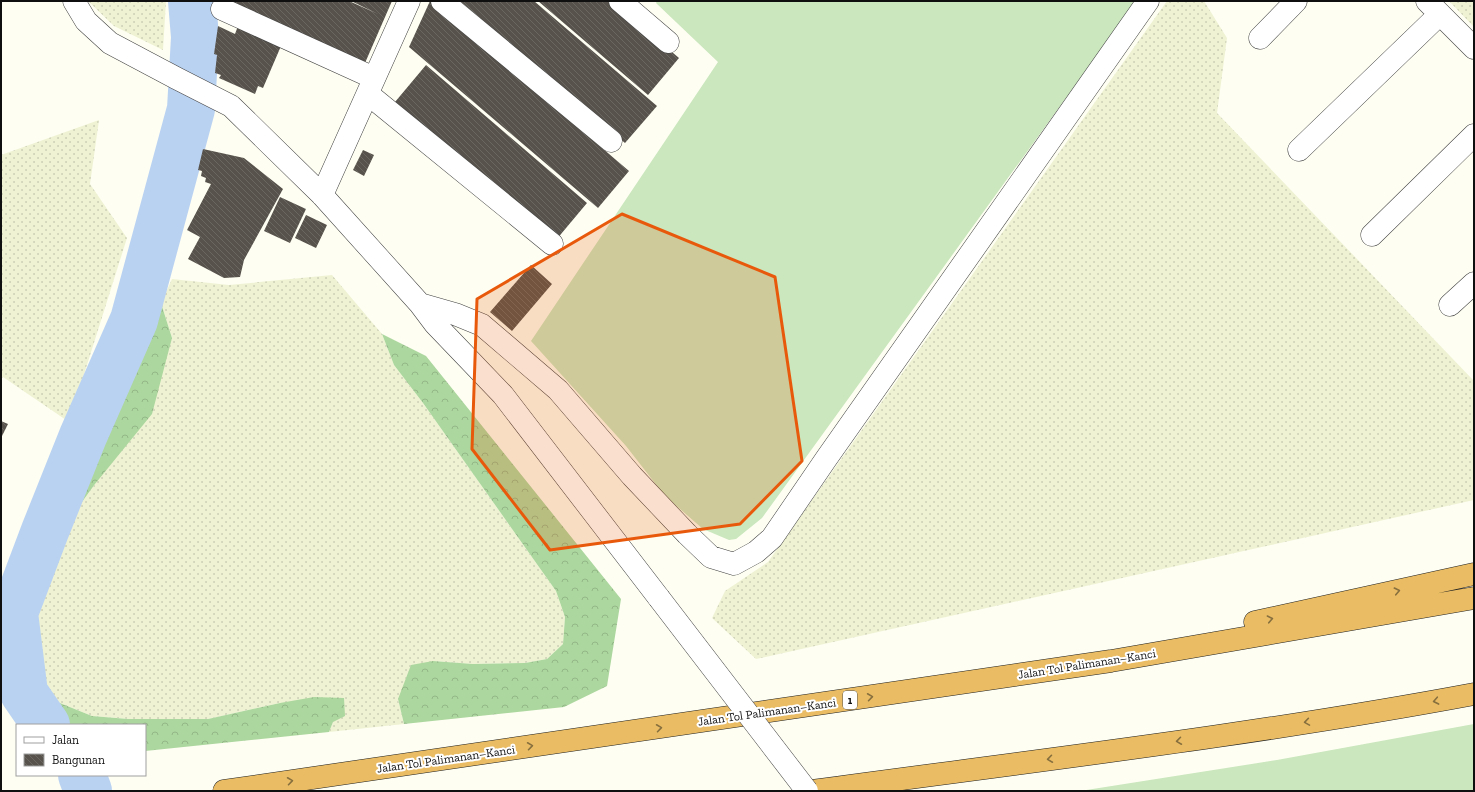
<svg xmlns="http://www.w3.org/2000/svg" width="1475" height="792" font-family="'Zilla Slab',serif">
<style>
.farmland{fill:url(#farmland-dots)}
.grass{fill:#cae7bd}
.forest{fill:url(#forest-crowns)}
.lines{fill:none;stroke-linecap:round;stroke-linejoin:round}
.river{stroke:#bad2f2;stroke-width:48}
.building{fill:url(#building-back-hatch)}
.street-casing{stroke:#424242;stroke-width:23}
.highway-casing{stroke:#202020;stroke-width:23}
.street{stroke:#fff;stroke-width:22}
.highway{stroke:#eabd64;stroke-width:22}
.street-bridge-casing{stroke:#424242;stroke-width:23;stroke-linecap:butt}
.street-bridge{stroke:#fff;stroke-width:22}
.oneway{stroke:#876f3e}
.marked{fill:#e8590c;fill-opacity:0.2;stroke:#e8590c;stroke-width:3;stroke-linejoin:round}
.labels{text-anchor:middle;stroke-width:4;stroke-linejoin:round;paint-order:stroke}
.shield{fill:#fff;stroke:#575757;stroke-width:1}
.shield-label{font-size:11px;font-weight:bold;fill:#0f0f0f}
.street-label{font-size:12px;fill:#0f0f0f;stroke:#fff}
</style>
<defs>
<pattern id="farmland-dots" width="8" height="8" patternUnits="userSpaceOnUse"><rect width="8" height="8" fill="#eff3d3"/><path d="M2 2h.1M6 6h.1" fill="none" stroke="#cccfb4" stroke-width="1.8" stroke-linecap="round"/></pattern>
<pattern id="forest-crowns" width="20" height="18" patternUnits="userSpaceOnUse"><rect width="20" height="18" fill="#acd79e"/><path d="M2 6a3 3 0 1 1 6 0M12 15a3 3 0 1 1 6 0" fill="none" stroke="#93b787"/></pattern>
<pattern id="building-back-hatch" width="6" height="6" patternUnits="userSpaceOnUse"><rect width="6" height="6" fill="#57534c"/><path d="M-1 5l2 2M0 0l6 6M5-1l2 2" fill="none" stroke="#6a6761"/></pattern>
</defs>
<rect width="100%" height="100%" fill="#fefef2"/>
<path class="farmland" d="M88 1H166L163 50 114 26Z
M1167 1H1204L1227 38 1217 113 1474 381V500L756 659 712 618 725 591 768 562Z
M1449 1H1474V27Z
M99 120 90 184 127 238 69 422 3 377 1 379V155Z
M332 275 382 334 394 365 423 403 556 591 565 617 563 644 547 659 525 663 473 664 433 661 398 699 404 724 329 732 333 722 280 703 208 719H128L92 716 45 697 35 675 31 600 56 538 95 484 172 338 161 303 172 279 229 285Z"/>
<path class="grass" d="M657 1H1136L762 518 736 539 729 540 703 529 665 496 626 446 531 341 718 62 656 3Z
M1474 724V791H1080L1277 760Z"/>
<path class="forest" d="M161 303 172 338 152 414 95 484 56 538Z
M382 334 426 356 621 599 607 686 564 707 404 724 398 699 411 665 433 661 473 664 525 663 547 659 563 644 565 617 556 591 423 403 394 365Z
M45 697 92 716 128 719H208L280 703 314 697 344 698 345 716 333 722 329 732 145 751V725H60L56 720Z"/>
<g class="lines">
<path class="river" d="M46 725 24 693 14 613 45 531 83 436 134 320 191 109 195 37 192 1
M82 775 88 791"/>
</g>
<path class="building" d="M229 1H349L378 14 351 1H392L365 63Z
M430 1 629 171 598 208 409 47Z
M460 1H534L657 106 625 143Z
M538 1H612L679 58 648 95Z
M218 26 235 34 238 26 281 46 263 88 258 86 255 94 219 78 221 75 215 73 217 55 214 54Z
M426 65 587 203 556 240 395 102Z
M203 149 244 158 283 189 244 260 240 277 224 278 188 259 200 237 187 230 211 184 205 182 206 178 201 176 202 171 198 170Z
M363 150 374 155 364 176 353 170Z
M280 197 306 209 290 243 264 231Z
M306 215 327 225 316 248 295 238Z
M531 265 552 284 512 331 490 312Z
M1 421 8 424 1 438Z"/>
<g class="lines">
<defs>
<path id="street" d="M74 1 86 21 110 43 176 78 231 106 322 195 420 304 435 324 503 395 659 598
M442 1 611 141
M620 1 668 42
M1427 1 1474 48
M222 9 374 78
M1260 38 1296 1
M368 94 552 244
M1299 150 1440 14
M322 195 409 1
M1372 235 1474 135
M420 304 455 314 482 325 558 390 632 476 687 534 711 557 734 564 756 552 772 538 826 459 1148 1
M1450 305 1474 283"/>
<path id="highway" d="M1255 622 1474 574
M224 791 1111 661 1474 598
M812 791C1033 761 1255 735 1474 694"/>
</defs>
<use href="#street" class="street-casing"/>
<use href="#highway" class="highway-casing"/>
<use href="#street" class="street"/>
<use href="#highway" class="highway"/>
<defs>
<path id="street-bridge" d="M659 598 807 791"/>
</defs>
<use href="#street-bridge" class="street-bridge-casing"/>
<use href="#street-bridge" class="street-bridge"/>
</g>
<defs><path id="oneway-chevron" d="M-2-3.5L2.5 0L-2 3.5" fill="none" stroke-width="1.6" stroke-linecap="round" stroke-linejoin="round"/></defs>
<g class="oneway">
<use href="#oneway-chevron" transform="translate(1397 591) rotate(-12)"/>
<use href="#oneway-chevron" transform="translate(1270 619) rotate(-12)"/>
<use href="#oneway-chevron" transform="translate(870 697) rotate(-8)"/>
<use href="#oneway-chevron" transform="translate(1436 701) rotate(169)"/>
<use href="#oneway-chevron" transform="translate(1307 722) rotate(171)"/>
<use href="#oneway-chevron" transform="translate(659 728) rotate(-8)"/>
<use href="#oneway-chevron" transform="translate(1179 741) rotate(172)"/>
<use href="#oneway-chevron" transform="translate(530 746) rotate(-8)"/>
<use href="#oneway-chevron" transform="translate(1050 759) rotate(172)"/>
<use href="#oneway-chevron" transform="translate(290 781) rotate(-8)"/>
</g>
<path class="marked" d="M622 214 775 277 802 461 740 524 550 550 472 449 477 299Z"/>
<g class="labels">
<rect class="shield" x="843" y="691" width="14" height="18" rx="3"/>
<g class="shield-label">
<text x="850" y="704">1</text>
</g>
<g class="street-label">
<text transform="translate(1087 664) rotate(-9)" y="4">Jalan Tol Palimanan–Kanci</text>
<text transform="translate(767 712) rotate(-8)" y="4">Jalan Tol Palimanan–Kanci</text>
<text transform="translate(446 759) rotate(-8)" y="4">Jalan Tol Palimanan–Kanci</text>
</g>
</g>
<rect width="1475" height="792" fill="none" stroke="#0f0f0f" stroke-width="4"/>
<rect x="16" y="724" width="130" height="52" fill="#ffffff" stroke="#9f9f9f"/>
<rect x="24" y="737" width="20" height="6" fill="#ffffff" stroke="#9f9f9f"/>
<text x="52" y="744" font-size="12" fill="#0f0f0f">Jalan</text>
<rect x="24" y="754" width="20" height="12" fill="url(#building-back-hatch)" stroke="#9f9f9f"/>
<text x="52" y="764" font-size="12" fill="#0f0f0f">Bangunan</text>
</svg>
